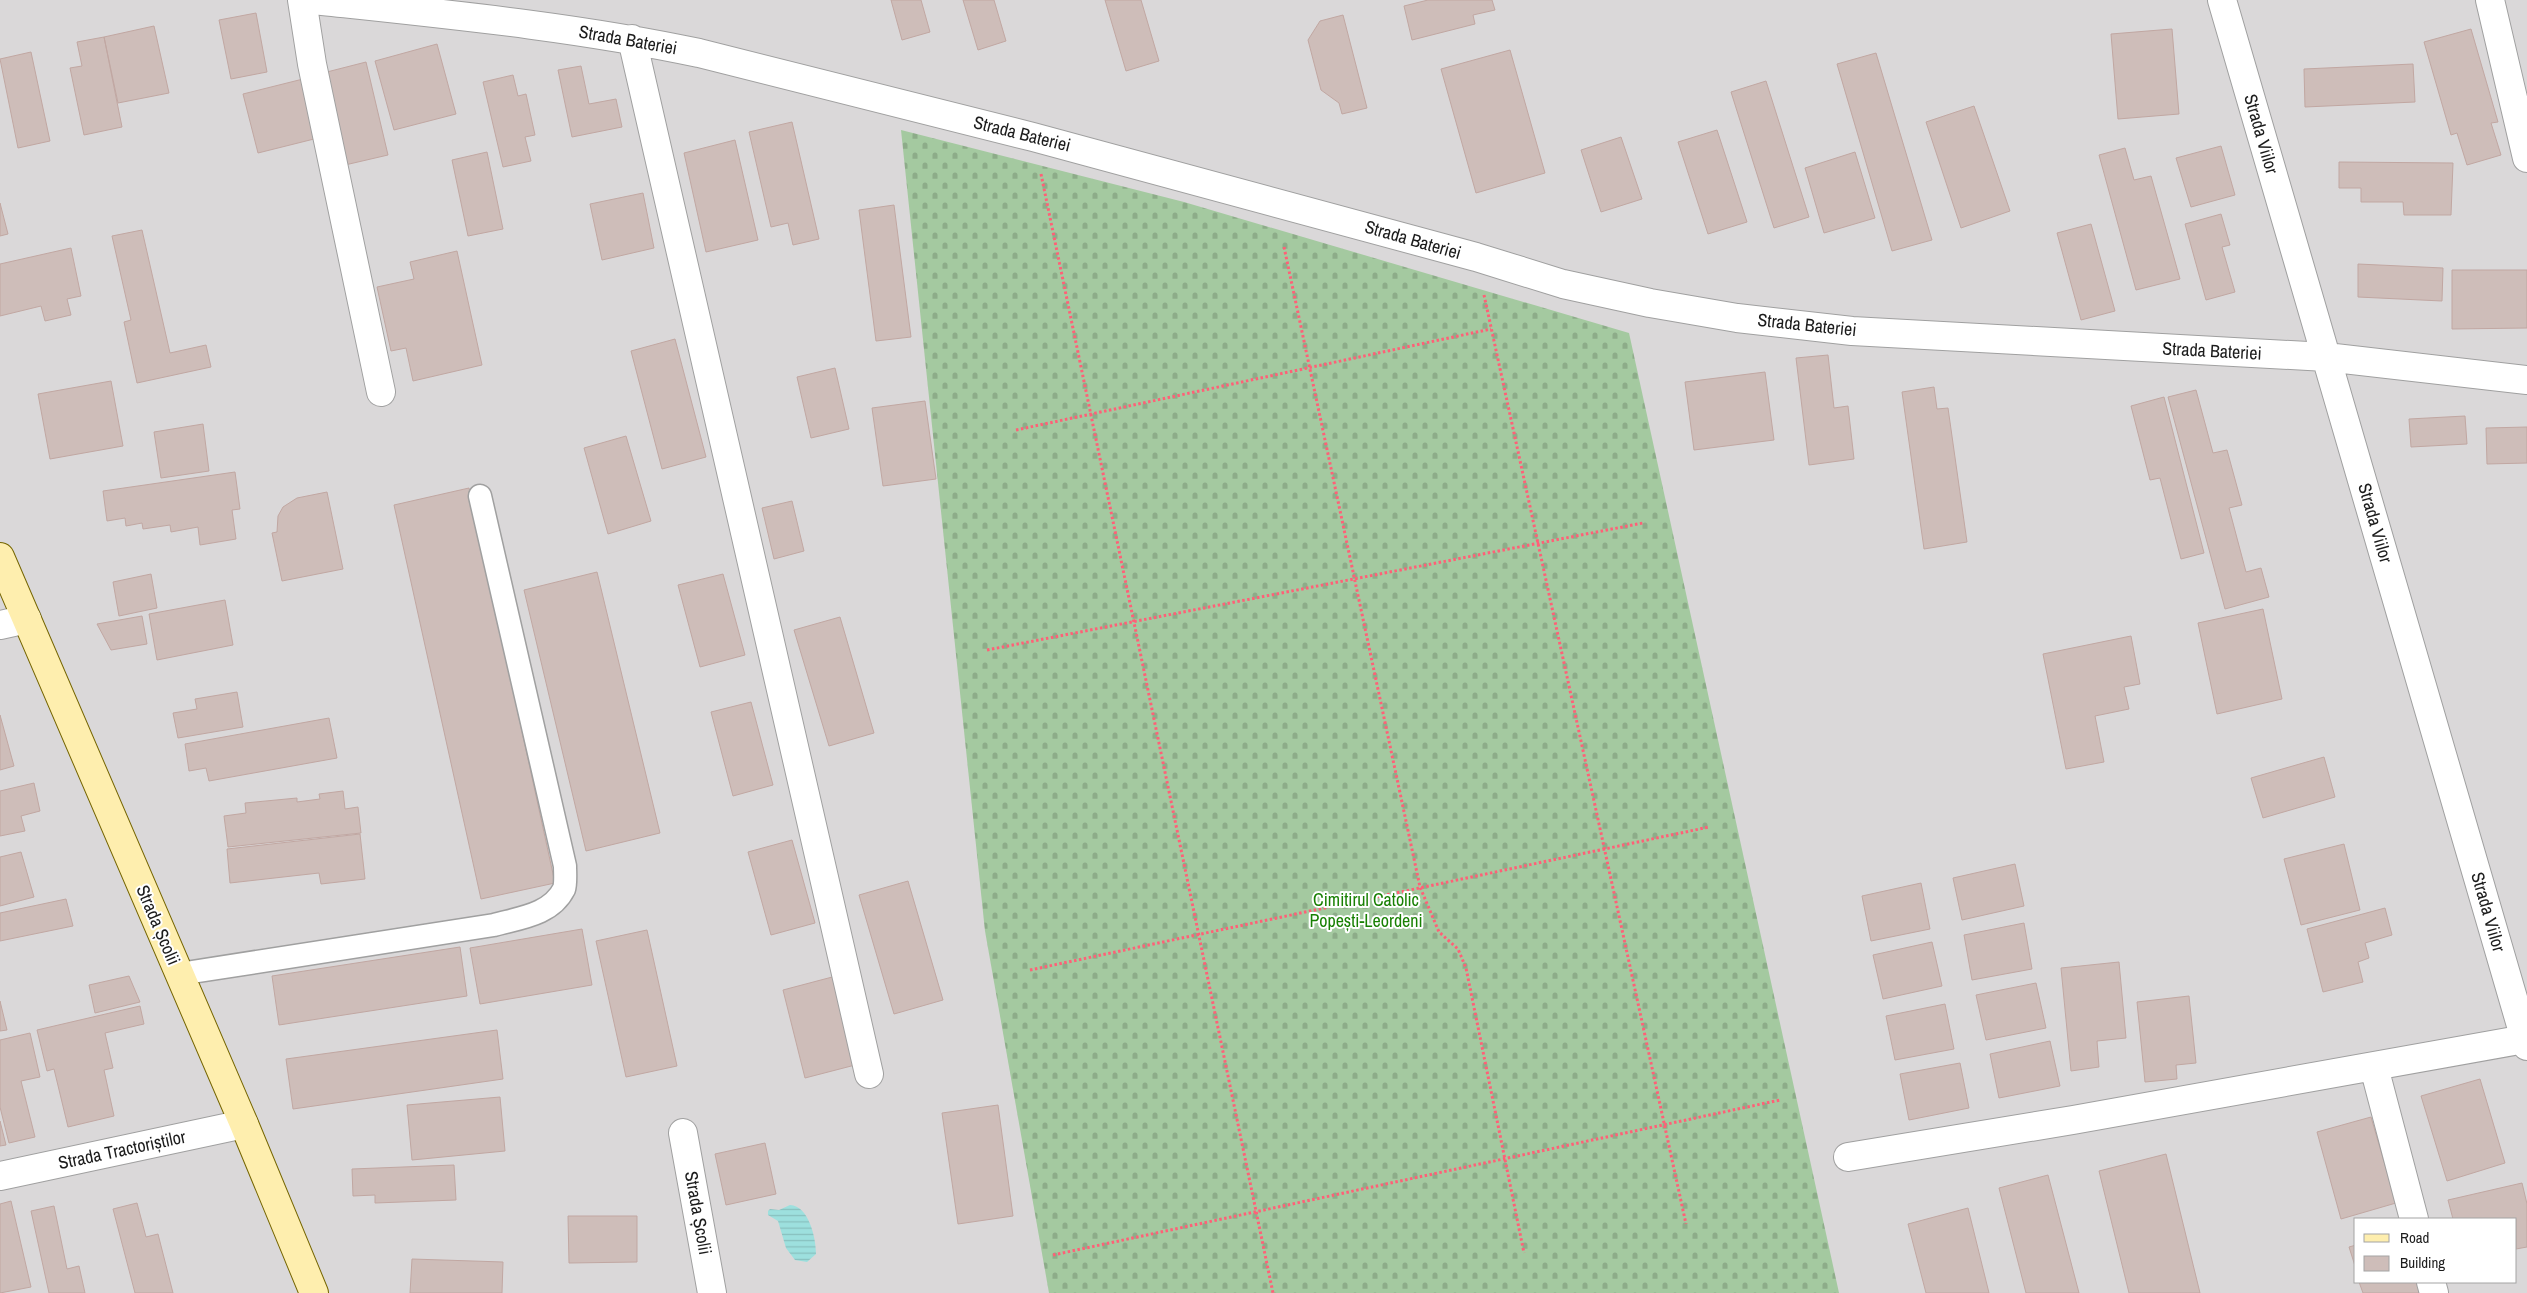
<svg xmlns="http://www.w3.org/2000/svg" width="2527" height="1293" font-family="'Archivo Narrow',sans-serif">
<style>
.residential{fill:#dad8d9;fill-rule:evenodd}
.cemetery{fill:url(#cemetery-stones)}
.water{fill:url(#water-rules)}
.building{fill:#cebdb9;stroke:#c1a7a2}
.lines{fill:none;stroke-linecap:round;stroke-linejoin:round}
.lane-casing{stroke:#a0a0a0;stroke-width:25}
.street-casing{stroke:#a0a0a0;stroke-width:30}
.secondary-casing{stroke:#756500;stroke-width:30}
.path{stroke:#ff6077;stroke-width:3;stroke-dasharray:2.5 2.5;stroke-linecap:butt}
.lane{stroke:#fff;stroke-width:22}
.street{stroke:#fff;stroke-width:28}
.secondary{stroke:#feeeae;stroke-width:28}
.labels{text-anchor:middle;stroke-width:4;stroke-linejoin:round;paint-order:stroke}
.street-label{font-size:18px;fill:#1c1c1c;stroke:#fff}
.park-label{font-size:18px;fill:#188003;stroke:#fff}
</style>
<defs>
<pattern id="cemetery-stones" width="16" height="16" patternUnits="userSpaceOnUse" patternTransform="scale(1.25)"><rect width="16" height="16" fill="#a4c9a0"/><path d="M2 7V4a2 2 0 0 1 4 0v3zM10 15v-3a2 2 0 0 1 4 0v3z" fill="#8dac89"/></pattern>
<pattern id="water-rules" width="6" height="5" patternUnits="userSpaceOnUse" patternTransform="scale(1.25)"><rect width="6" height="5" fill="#9de0de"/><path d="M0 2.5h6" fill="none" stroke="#87c0be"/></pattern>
</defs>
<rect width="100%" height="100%" fill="#eee6e0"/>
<path class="residential" d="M0 0H2527V1293H0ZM2356 1219H2516V1282H2356Z"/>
<path class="cemetery" d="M901 130 1184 202 1629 333 1839 1293H1049L985 931Z"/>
<path class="water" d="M790 1205C809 1206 816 1238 816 1254L807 1262 795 1260 786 1248 778 1221 768 1215V1211L770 1209 779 1210Z"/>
<path class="building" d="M891 0H921L930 32 902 40Z
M963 0H994L1006 41 978 50Z
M1105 0H1141L1159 61 1126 71Z
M1428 0H1492L1495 10 1473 15 1475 24 1412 40 1404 6Z
M256 13 267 72 231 79 219 20Z
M1343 15 1367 108 1342 114 1339 103 1321 90 1308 40 1320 21Z
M154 26 169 93 118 103 104 37Z
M2172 29 2179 114 2118 119 2111 34Z
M2471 29 2498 122 2491 123 2501 155 2467 165 2457 133 2451 135 2424 42Z
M104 37 122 127 84 135 70 68 82 66 77 42Z
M437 44 456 114 394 130 375 61Z
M1510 50 1545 173 1476 193 1441 69Z
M31 52 50 141 18 148 0 59Z
M1876 53 1932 240 1892 251 1837 64Z
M366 62 388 155 345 165 323 73Z
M2413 64 2415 102 2305 107 2304 69Z
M581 66 589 104 616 99 622 127 572 137 558 70Z
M513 75 518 96 526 94 535 135 525 137 531 161 503 167 483 82Z
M303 79 318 138 258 153 243 94Z
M1766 81 1809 217 1774 228 1731 92Z
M1974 106 2010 211 1961 228 1926 122Z
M792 122 819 239 793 245 788 223 771 227 749 132Z
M1717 130 1747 222 1708 234 1678 142Z
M1621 137 1642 199 1601 212 1581 150Z
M735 140 758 240 706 252 684 153Z
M2221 146 2235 195 2191 207 2176 158Z
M2125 148 2134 180 2151 176 2180 279 2136 290 2099 155Z
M487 152 503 229 468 236 452 160Z
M1855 152 1875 218 1824 233 1805 168Z
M2339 162 2453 163 2451 215H2404L2403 202H2361V188H2339Z
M643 193 654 248 602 260 590 204Z
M0 203 8 234 0 236Z
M894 205 911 337 876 341 859 210Z
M2221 214 2230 245 2222 247 2235 292 2206 300 2185 224Z
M2091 224 2115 311 2081 320 2057 233Z
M142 230 170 353 206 345 211 367 137 383 124 322 131 320 112 236Z
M71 248 81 296 67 299 71 315 45 321 41 306 0 316V264Z
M457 251 482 365 413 381 406 348 391 351 377 287 414 279 410 262Z
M2358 264 2443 268 2442 301 2358 297Z
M2452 270H2527V328L2452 329Z
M675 339 706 457 662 469 631 351Z
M1828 355 1834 408 1848 406 1854 459 1809 465 1796 358Z
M835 368 849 429 811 438 797 377Z
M1765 372 1774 440 1694 450 1685 382Z
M111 381 123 446 50 459 38 394Z
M1934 387 1937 409 1948 408 1967 542 1924 549 1902 392Z
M2196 390 2213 453 2227 450 2242 505 2229 508 2246 572 2261 568 2269 597 2225 609 2168 397Z
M2164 397 2204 553 2181 559 2160 478 2150 480 2131 406Z
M925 401 936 479 883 486 872 408Z
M2465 416 2467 444 2411 447 2409 419Z
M203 424 209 471 161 478 154 432Z
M2527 427V463L2487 464 2486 428Z
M626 436 651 521 608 534 584 448Z
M235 472 240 509 232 510 236 539 200 545 198 527 171 532 170 525 143 529 142 523 126 526 125 518 107 521 103 491Z
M469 488 555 883 481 899 394 505Z
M327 492 343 569 282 581 272 533 277 532 278 516 283 507 297 498Z
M792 501 804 551 774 559 762 508Z
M597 572 660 833 586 851 524 590Z
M151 574 157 608 119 616 113 582Z
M723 574 745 655 700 667 678 585Z
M225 600 233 645 157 660 149 614Z
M2263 609 2282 699 2217 714 2198 623Z
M142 616 147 644 111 650 97 624Z
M840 617 874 733 829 746 794 630Z
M2131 636 2140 684 2124 687 2129 709 2095 716 2104 762 2066 769 2043 654Z
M237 692 243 727 178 738 173 713 197 709 195 699Z
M751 702 773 785 733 796 711 712Z
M0 715 14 766 0 770Z
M329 718 337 758 209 781 206 768 189 771 185 744Z
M2324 757 2335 797 2263 818 2251 778Z
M34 783 40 811 21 816 25 831 0 836V791Z
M343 791 345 809 358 807 361 833 228 847 224 816 246 813 245 803 297 798V802L320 799 319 794Z
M360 834 365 879 321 884 319 873 230 883 227 849Z
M792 840 815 923 771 935 748 852Z
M2344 844 2360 910 2301 925 2284 859Z
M21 852 34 897 0 906V857Z
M2015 864 2024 906 1962 920 1953 878Z
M908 881 943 1000 894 1014 859 895Z
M1921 883 1930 929 1871 941 1862 896Z
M66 899 73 926 0 941V913Z
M2385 908 2392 935 2365 943 2369 958 2358 962 2363 982 2323 992 2307 929Z
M2024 923 2032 969 1972 980 1964 935Z
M582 929 592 985 480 1004 470 948Z
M647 930 677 1066 626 1077 596 941Z
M1932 942 1942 986 1883 999 1873 955Z
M460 947 467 996 279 1025 272 976Z
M2119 962 2126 1038 2097 1041 2099 1067 2071 1071 2061 968Z
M129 976 140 1002 95 1013 89 985Z
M836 976 859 1064 805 1078 783 990Z
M2036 983 2046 1028 1986 1040 1976 995Z
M2189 996 2196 1063 2176 1065 2177 1079 2145 1082 2137 1002Z
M0 1001 7 1030 0 1031Z
M1945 1004 1954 1049 1895 1060 1886 1016Z
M140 1006 144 1024 105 1033 113 1068 104 1070 114 1116 68 1127 54 1069 47 1071 37 1030Z
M497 1030 503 1079 293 1109 286 1059Z
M30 1033 40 1077 21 1081 35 1137 9 1143 0 1107V1040Z
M2050 1041 2060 1086 1999 1098 1990 1054Z
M1960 1063 1969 1108 1909 1120 1900 1074Z
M2480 1079 2505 1163 2447 1181 2421 1096Z
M500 1097 505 1151 412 1160 407 1105Z
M998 1105 1013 1216 958 1224 942 1113Z
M2371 1117 2396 1203 2341 1219 2317 1132Z
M0 1121 6 1145 0 1146Z
M765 1143 776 1194 726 1205 715 1154Z
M2166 1154 2200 1293H2129L2099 1171Z
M454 1165 456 1200 375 1203V1195L353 1196 352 1169Z
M2048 1175 2079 1293H2026L1999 1188Z
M2522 1183 2527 1204V1247L2516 1249V1219H2453L2448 1200Z
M11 1201 31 1287 0 1293V1204Z
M137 1203 146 1237 158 1234 173 1293H135L113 1209Z
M54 1206 67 1269 79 1266 85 1293H49L31 1211Z
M1968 1208 1989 1293H1926L1908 1224Z
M568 1216H637V1262L569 1263Z
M2356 1245V1269L2349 1247Z
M412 1259 503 1262 502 1293H410Z
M2359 1282H2418L2422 1293H2363Z"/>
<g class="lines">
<defs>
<path id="lane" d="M179 974 494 925C519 918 551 915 564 889 566 883 565 873 565 866L480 496"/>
<path id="street" d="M302 0 312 64 381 392
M314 0C443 14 572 26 699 53L1033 137 1476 257 1563 284 1650 303 1737 318 1852 331 2326 357 2527 380
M2222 0 2527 1046
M2490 0 2527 158
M632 39 869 1074
M0 625 27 619
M2374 1067 2414 1219
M683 1133 712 1293
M1848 1157 2073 1120 2525 1039
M0 1176 244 1124
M2431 1282 2434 1293"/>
<path id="secondary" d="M0 557 244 1124 314 1293"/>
</defs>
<use href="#lane" class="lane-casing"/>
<use href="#street" class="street-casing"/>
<use href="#secondary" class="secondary-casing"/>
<path class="path" d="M1041 174 1273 1293
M1284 247 1420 887 1439 932 1458 949 1466 968 1524 1253
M1484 295 1686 1224
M1016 430 1491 329
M987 650 1643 523
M1030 970 1709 827
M1053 1255 1780 1100"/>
<use href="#lane" class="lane"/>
<use href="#street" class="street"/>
<use href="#secondary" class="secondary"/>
</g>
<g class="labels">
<g class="street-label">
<text transform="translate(628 40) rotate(10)" y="6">Strada Bateriei</text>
<text transform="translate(1022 134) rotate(14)" y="6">Strada Bateriei</text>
<text transform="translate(2261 134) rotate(74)" y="6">Strada Viilor</text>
<text transform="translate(1413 240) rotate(16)" y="6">Strada Bateriei</text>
<text transform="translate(1807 325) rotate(6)" y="6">Strada Bateriei</text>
<text transform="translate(2212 351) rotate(3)" y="6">Strada Bateriei</text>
<text transform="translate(2375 523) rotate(74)" y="6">Strada Viilor</text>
<text transform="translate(2488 912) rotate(74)" y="6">Strada Viilor</text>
<text transform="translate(158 925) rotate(67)" y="6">Strada Școlii</text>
<text transform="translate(122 1150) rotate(-12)" y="6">Strada Tractoriștilor</text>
<text transform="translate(698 1213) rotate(80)" y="6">Strada Școlii</text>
</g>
<g class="park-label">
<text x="1366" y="906">Cimitirul Catolic<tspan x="1366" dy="21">Popești-Leordeni</tspan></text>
</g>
</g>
<rect x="2354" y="1218" width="162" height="65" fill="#ffffff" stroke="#a4a4a4"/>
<rect x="2364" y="1234" width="25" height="8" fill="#feeeae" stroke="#a4a4a4"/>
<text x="2400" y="1243" font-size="15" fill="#1c1c1c">Road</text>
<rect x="2364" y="1256" width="25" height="15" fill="#cebdb9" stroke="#a4a4a4"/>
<text x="2400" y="1268" font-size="15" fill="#1c1c1c">Building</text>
</svg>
